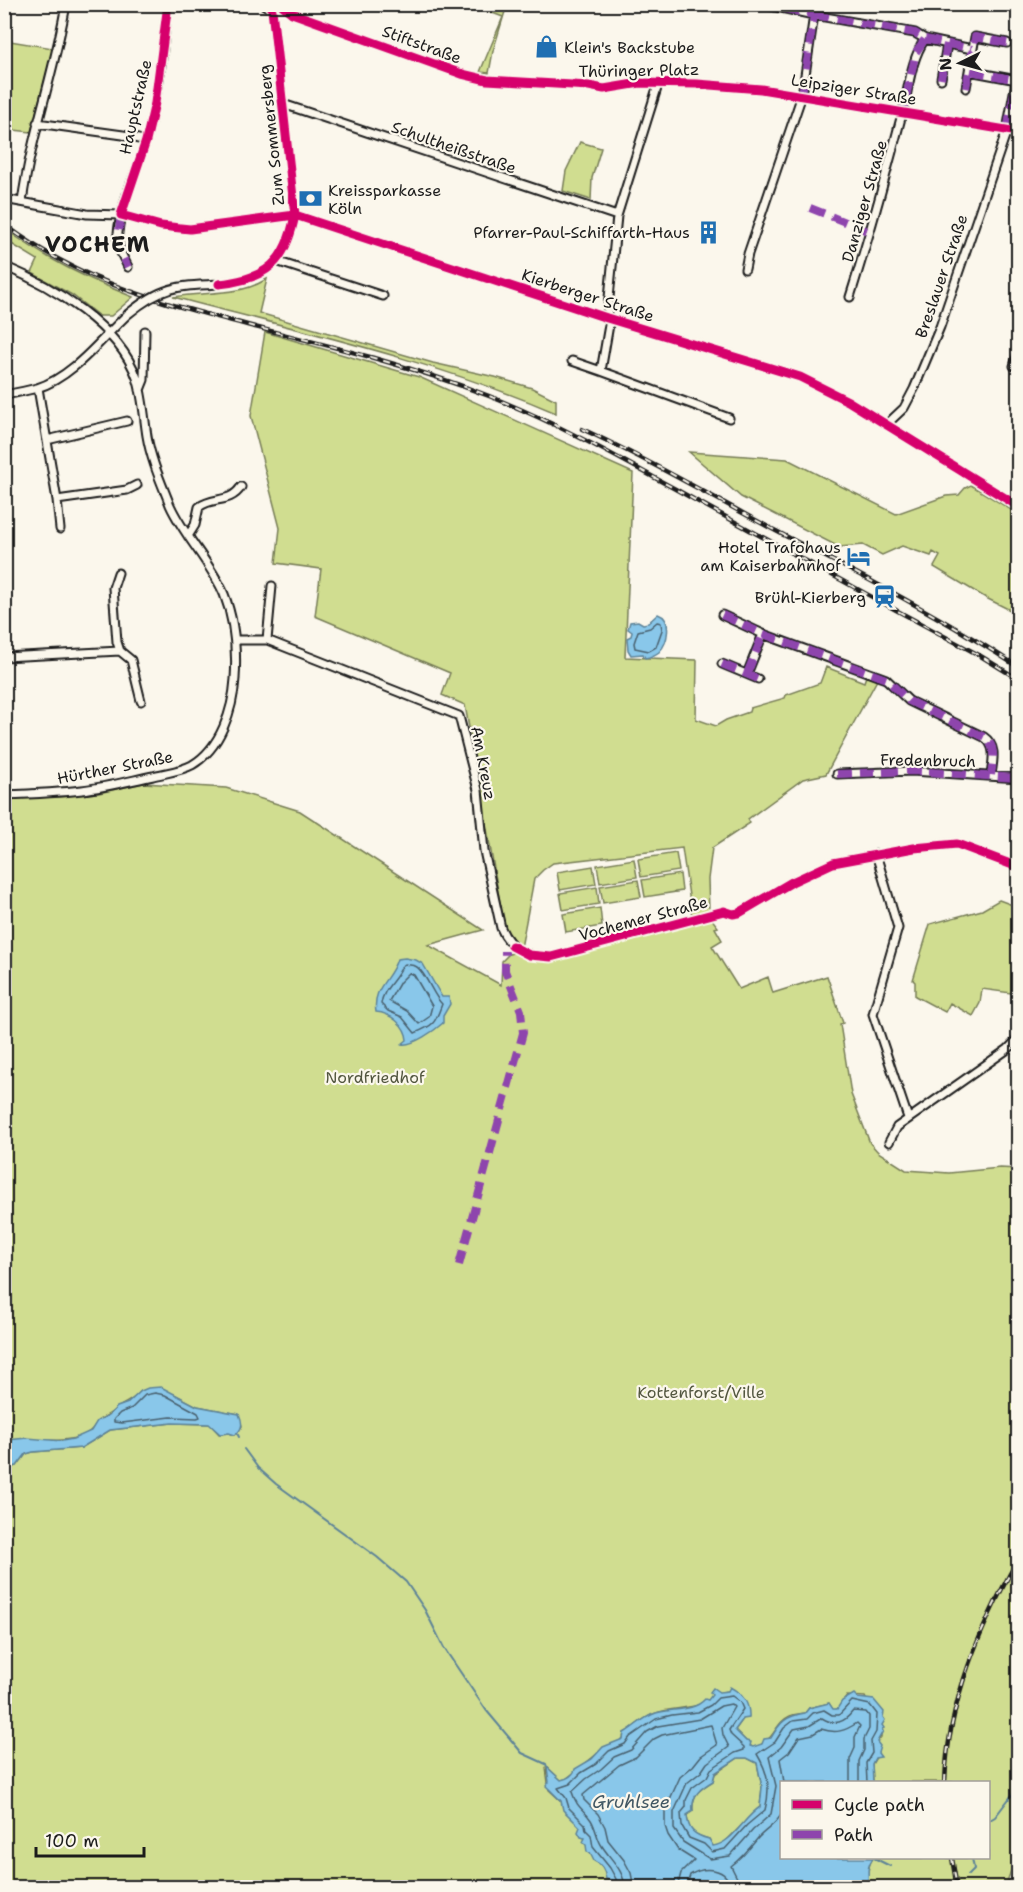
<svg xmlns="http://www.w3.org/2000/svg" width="1023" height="1892" font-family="'Shantell Sans',sans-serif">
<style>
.green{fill:#d0dd90;stroke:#767c56;stroke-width:1.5}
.water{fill:#89c7ea;stroke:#5d8398;stroke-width:1.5;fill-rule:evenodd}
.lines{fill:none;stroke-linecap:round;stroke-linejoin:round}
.shore{stroke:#48606e;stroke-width:1.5}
.stream{stroke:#5d8398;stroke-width:2}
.street-casing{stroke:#1c1c1c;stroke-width:11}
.secondary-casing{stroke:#1c1c1c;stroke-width:14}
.street{stroke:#fbf7ec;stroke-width:7}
.secondary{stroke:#fbf7ec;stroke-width:9}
.rail-casing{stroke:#1c1c1c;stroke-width:4.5}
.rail{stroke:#fbf7ec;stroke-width:2;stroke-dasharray:7;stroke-linecap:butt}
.street-bridge-casing{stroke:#1c1c1c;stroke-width:11;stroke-linecap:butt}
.street-bridge{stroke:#fbf7ec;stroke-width:7}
.quiet{stroke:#8e44ad;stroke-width:8;stroke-dasharray:15 8;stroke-linecap:butt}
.cycleway-casing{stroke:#fbf7ec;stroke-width:13}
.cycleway{stroke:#d6006c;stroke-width:9}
.labels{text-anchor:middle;stroke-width:4.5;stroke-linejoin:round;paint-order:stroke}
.street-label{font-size:16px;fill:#1c1c1c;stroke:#fbf7ec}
.poi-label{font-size:16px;fill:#1c1c1c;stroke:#fbf7ec;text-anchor:end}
.park-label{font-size:16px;fill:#52563f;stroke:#fbf7ec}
.water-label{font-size:18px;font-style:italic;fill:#425864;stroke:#fbf7ec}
.district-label{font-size:22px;font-weight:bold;letter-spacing:1.5px;fill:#1c1c1c;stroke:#fbf7ec}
</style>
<rect width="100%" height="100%" fill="#fbf7ec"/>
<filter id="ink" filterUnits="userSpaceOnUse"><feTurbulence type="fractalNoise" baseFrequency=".0167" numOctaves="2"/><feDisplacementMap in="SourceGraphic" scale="12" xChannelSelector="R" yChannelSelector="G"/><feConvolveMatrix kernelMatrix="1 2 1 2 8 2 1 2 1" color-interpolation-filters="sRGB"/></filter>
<g filter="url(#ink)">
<path class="green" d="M484 5H507L493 51 489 73 480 72 503 17 482 9Z
M4 40 53 48 31 132 5 129Z
M580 142 601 148 592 178 591 200 563 191 566 171Z
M4 228C47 260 84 277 133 297L111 316H99L72 295 32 273 38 260 5 240Z
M267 279 259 313 433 363 495 377 532 388 556 400V413C433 360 302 331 173 297 205 291 238 297 267 279Z
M265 332 419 377 633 473 625 657 697 660 696 719 716 726 726 720 749 712 750 708 785 698 786 695 820 683 826 667 864 682 866 676 877 680 826 774 803 779 748 819 750 823 712 848 708 879 709 912 692 916 682 848 553 863 543 870 534 879 521 948 512 942 504 925 465 705 442 695 450 673 315 616 321 569 276 563 280 528 251 416Z
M689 452 787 459 896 514 946 496 959 495 965 488 971 485 1018 514V614L986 598 934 567 940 556 933 552 931 556 902 546 882 555 863 545 839 547 741 497Z
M143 783 226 788 300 811 483 930 428 945 501 985 502 961 509 954 517 952 551 960 711 918 718 927 715 928 722 940 712 946 739 989 768 977 773 993 827 976 843 1023 840 1024 851 1094 870 1143 878 1152 906 1170 949 1173 1000 1168 1018 1169V1852L1005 1887H867C870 1875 865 1870 873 1858H988V1782H873L872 1764 878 1754 877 1742 881 1737V1729L865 1697 847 1696 838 1709 833 1710 829 1703 809 1708 805 1713C800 1714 794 1714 790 1716 773 1724 777 1740 753 1748L735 1730 743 1719 728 1691C712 1693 711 1702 698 1705 685 1709 670 1708 656 1713 643 1717 636 1727 624 1733L623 1739 602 1750 566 1779 561 1780 547 1767 546 1768 549 1790 561 1801 580 1827 590 1853 605 1871 606 1879 610 1880 612 1887H5V1468L17 1466 26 1454 33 1452 81 1448 110 1430 172 1423 210 1424 219 1434 229 1433 235 1435 242 1426 238 1414 197 1406 174 1394 141 1391C133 1402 123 1402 115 1410 109 1414 104 1417 99 1420 95 1423 94 1429 90 1431 71 1446 32 1438 7 1440L5 1443V797L99 793Z
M676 853 679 871 641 877 638 859Z
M634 859 637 877 600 883 597 865Z
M593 866 596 884 560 890 557 872Z
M680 874 682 891 645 897 642 880Z
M638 880 641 897 603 903 600 886Z
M597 887 599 904 563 910 560 893Z
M999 900 1018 907V994L982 989 980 1003 973 1016 950 1003 945 1012 915 996V982L913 980 930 924 982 910Z
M600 908 602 926 566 932 563 914Z
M738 1758H747L757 1763 762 1787 760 1807 722 1845 713 1846 709 1839C693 1835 688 1831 687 1815L693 1811C691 1795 701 1788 713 1781L715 1774Z"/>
<path class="water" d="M658 614C673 619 668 643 659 652 655 655 650 657 645 658L643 654 631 655 628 650 627 638 631 636 632 632 628 629 630 622 638 621 643 624 648 623Z
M405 958 416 960 423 964 442 997H449L450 1004 443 1016V1023C435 1030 413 1046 402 1044L407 1040C406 1025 390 1013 376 1012 372 987 391 980 397 959Z
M161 1387 197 1406 239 1414C243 1423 243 1429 235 1435L229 1433 220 1434 209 1424 172 1423 110 1430 81 1448 33 1452 26 1454 17 1466 5 1468V1443L7 1440 27 1438 62 1441 73 1439 91 1431 97 1421 109 1415 117 1407 128 1403 141 1391 148 1388Z
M730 1687C743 1694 750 1703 749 1718L743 1719 735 1730 746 1741 751 1742 750 1746 753 1747 762 1744 764 1739 771 1738C780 1722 786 1716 805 1713L809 1708 829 1703 833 1709H837L842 1701 854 1694 858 1698 874 1700 884 1712 883 1717 885 1720 882 1725 884 1728 882 1729 883 1731 877 1742 880 1746 878 1753 881 1757 875 1758 872 1764 873 1782H782V1858H873C864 1871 871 1875 867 1887L720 1888 713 1883 707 1885 704 1883C695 1887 686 1884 676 1888L612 1887 610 1880 606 1879C605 1871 602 1864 594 1861L590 1853 587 1852 586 1845 583 1842 585 1838 581 1837 578 1832 580 1827 563 1810 561 1801 546 1786 549 1782 547 1767 561 1780C567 1779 574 1775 575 1769L592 1759 603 1747 623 1739 624 1733C635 1727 643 1717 656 1713 671 1708 694 1712 705 1699L708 1700 712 1695 710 1692 713 1688 719 1692 728 1691ZM738 1758H747L757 1763 762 1787 760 1807C743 1818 733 1843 713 1846L709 1839C694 1835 688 1830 687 1815L693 1811C691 1795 701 1788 713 1781L715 1773Z"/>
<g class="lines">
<path class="shore" d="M657 622 661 623 662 630 656 647 649 651 635 648 634 643 638 631 650 628Z
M405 964C408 965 412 965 415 966 425 970 433 996 442 1004 435 1023 435 1025 415 1033L402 1017 388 1011 381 1004C383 988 397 980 402 966Z
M409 973 414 975 432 1006 429 1017 419 1024 407 1011 389 1001 400 982Z
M155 1393 165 1395 198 1413 200 1417 197 1418 171 1417 122 1423 114 1422V1419L120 1413 132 1408 145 1395Z
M784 1782 780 1759 789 1752 799 1737 813 1734 821 1729C836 1734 845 1731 857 1723L860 1726 855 1737V1748L850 1759V1782
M617 1888 616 1879 610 1868 593 1847 591 1835 586 1830 585 1824 569 1808 566 1798 558 1788 570 1784 581 1773 596 1764 609 1751 625 1744 630 1737 656 1719 672 1715 698 1712 711 1705 718 1698 732 1696 740 1702 743 1709 729 1730 731 1735 744 1747V1750L735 1753 711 1769 707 1777 692 1788 686 1800V1807L681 1813 682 1826 689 1838 704 1844 712 1852 725 1849 747 1825 765 1810C771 1788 768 1772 757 1754L775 1742 784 1728 793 1721 807 1719 813 1713 824 1710 832 1715H839L852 1701 870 1705 877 1714 876 1732 871 1741 872 1753 866 1763 867 1782
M625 1888C624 1870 611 1860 602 1846 597 1839 596 1828 591 1820 582 1807 578 1810 572 1792L586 1779 601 1769 614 1757 631 1750 647 1732 658 1726 700 1719 721 1706 731 1704 734 1707 722 1728 723 1735 729 1747 707 1763 701 1772 687 1783 674 1812V1829L683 1842 710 1859 730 1856 753 1830 771 1814 776 1786 769 1757 781 1747 794 1729 809 1726 822 1718C835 1726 844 1723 853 1711L866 1712 869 1716V1729L864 1739V1750L859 1761V1782
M634 1888 631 1873 624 1860 608 1840 605 1827 598 1814 584 1800 583 1795 619 1765 636 1757 654 1739 662 1735 711 1725 717 1745 701 1756 693 1766 680 1777 665 1810V1826L668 1835 678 1850 694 1860 681 1873 677 1888
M686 1888 690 1875C704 1866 728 1867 730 1888
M739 1888 737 1878 731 1866C742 1858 750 1848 758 1838 766 1829 777 1824 782 1813"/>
<path class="stream" d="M237 1433 239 1437
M244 1449 258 1468 276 1484 377 1557 406 1582 425 1610 444 1648 486 1710 522 1753 546 1764 547 1767
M988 1821 995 1817 1018 1787
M874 1858 890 1866
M968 1875 974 1869 972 1858"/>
<defs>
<path id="street" d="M263 4 272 10
M281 4 292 13 462 74 487 80 589 86 604 89 640 83 697 84 761 89 1018 132
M814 15 915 33 925 39C910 61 909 89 902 114 886 175 869 237 850 297
M925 39 972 49
M1007 43 975 37 969 71 1017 80
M941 79 947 44
M966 88 969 71
M283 104 617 216
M37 123 123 135 146 141
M4 199 87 214 121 215 161 226 190 229 295 215 607 318 800 377 848 401 1018 506
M22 202C31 135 55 71 66 4
M276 261 383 296
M4 266C52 286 119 326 137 378 143 396 144 417 147 436 151 460 161 482 170 505 184 536 211 563 224 594 235 622 237 649 235 679 233 709 221 748 192 765 181 771 165 773 153 776 129 781 106 787 82 790 56 793 30 794 4 795
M128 267C122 255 116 246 118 233 121 201 137 171 146 141 159 96 163 50 168 4
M745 269 748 254 802 95 814 15 762 4
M219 284C267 279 286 262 295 215L272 10
M607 318 617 216 658 85
M610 319 601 371 729 418
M572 361 601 371
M1014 366 1018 354
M38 388 57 500 60 529
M140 390 144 380 145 331
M4 395C15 393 26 391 37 388 73 377 101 339 128 314
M887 424 904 408 914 389 940 327 1007 130 1018 71
M47 440 127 421
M57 500 127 490 137 485
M188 536 195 525 199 507C213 496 230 504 241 487
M118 573 113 588 117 642 120 651 131 660 141 701
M722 615 763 634 886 679 909 701 984 737C997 746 993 760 991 775
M235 640H267L459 716 478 790 484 851 501 928C510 950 528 957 551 957L724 911 733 914 739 913 792 882 833 863 914 848 957 844 1018 867
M267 640 272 586
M4 657 120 651
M722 664 758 679
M747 674 763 634
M837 774 912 771 1018 778
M876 854 898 928 873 1014 908 1118
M889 1142 897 1127 1008 1049 1018 1039"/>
<path id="secondary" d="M1016 1888 1018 1880"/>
</defs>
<use href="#street" class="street-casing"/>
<use href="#secondary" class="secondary-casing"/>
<use href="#street" class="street"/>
<use href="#secondary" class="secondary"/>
<defs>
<path id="rail" d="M4 224C83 284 158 301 251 326 331 346 412 366 489 396 560 424 628 463 695 500 790 552 884 604 979 655L1018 679
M582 429C648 459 712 497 776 531 858 574 941 616 1018 667
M945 1782C948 1702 979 1629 1018 1559
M952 1858 957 1888"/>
</defs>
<use href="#rail" class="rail-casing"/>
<use href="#rail" class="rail"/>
<defs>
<path id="street-bridge" d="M128 314C162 286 177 286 219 284"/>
</defs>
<use href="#street-bridge" class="street-bridge-casing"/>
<use href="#street-bridge" class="street-bridge"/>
<path class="quiet" d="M762 4 814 15 802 95
M814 15 915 33 925 39 916 52 903 111
M925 39 972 49
M1007 43 975 37 969 71 1017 80
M941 79 947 44
M966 88 969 71
M1007 130 1018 71
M810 208 870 232
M121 215 117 245 128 267
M722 615 763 634 886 679 909 701 984 737C997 746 993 760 991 775
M722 664 758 679
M747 674 763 634
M837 774 912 771 1018 778
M459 1265 523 1033 521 1011 505 971V951"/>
<defs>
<path id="cycleway" d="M168 4 155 103 146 141 121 215 161 226 190 229 295 215 607 318 800 377 848 401 1018 506
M281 4 292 13 462 74 487 80 589 86 604 89 640 83 697 84 761 89 1018 132
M219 284C267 279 286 262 295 215L272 10
M512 946 529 955 551 957 724 911 733 914 739 913 792 882 833 863 914 848 957 844 1018 867"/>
</defs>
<use href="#cycleway" class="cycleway-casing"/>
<use href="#cycleway" class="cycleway"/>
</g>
</g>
<defs>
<symbol id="shop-bare" viewBox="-9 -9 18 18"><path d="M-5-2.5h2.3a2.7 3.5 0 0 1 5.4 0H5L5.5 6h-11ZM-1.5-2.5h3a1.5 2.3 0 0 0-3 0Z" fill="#1f6fb2" stroke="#fbf7ec" stroke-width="2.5" paint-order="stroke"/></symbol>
<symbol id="bank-bare" viewBox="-9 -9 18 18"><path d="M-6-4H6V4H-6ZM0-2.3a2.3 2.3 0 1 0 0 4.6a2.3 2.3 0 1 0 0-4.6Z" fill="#1f6fb2" stroke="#fbf7ec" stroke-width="2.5" paint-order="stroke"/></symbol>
<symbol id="building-bare" viewBox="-9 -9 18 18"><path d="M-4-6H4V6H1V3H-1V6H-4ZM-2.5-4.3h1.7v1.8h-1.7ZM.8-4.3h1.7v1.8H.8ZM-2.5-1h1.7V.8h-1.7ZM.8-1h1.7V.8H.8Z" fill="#1f6fb2" stroke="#fbf7ec" stroke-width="2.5" paint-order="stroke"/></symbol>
<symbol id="hotel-bare" viewBox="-9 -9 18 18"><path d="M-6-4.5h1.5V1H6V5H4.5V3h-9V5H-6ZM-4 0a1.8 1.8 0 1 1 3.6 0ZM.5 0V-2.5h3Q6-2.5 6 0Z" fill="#1f6fb2" stroke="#fbf7ec" stroke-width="2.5" paint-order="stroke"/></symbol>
<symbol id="station-bare" viewBox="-9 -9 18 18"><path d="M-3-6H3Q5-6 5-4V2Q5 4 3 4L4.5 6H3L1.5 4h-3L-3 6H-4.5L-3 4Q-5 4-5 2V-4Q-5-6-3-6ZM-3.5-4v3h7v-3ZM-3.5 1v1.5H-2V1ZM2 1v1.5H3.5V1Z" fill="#1f6fb2" stroke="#fbf7ec" stroke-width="2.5" paint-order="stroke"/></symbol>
</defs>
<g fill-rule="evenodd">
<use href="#shop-bare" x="530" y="30" width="33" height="33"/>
<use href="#bank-bare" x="294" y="182" width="33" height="33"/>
<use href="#building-bare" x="692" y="216" width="33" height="33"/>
<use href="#hotel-bare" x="842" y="540" width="33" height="33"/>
<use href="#station-bare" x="868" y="580" width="33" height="33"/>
</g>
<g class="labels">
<g class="street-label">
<text transform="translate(422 44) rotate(20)" y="6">Stiftstraße</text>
<text transform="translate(639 70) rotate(-1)" y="6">Thüringer Platz</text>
<text transform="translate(854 89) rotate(9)" y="6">Leipziger Straße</text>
<text transform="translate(135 107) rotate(-77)" y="6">Hauptstraße</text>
<text transform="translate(271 135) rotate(-96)" y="6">Zum Sommersberg</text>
<text transform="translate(454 147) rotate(19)" y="6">Schultheißstraße</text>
<text transform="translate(864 201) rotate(-74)" y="6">Danziger Straße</text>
<text transform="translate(941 276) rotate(-71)" y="6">Breslauer Straße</text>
<text transform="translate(588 295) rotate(18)" y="6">Kierberger Straße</text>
<text transform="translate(928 760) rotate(1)" y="6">Fredenbruch</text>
<text transform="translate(484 763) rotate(79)" y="6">Am Kreuz</text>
<text transform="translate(115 767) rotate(-11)" y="6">Hürther Straße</text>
<text transform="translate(643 918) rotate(-15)" y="6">Vochemer Straße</text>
</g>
<g class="poi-label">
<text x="564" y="53" text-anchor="start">Klein's Backstube</text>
<text x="328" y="196" text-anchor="start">Kreissparkasse<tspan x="328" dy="18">Köln</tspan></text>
<text x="690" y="238">Pfarrer-Paul-Schiffarth-Haus</text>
<text x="841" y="553">Hotel Trafohaus<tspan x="841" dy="18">am Kaiserbahnhof</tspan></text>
<text x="866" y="603">Brühl-Kierberg</text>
</g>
<g class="park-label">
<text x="375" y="1083">Nordfriedhof</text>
<text x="701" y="1398">Kottenforst/Ville</text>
</g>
<g class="water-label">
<text x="631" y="1808">Gruhlsee</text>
</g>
<g class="district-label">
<text x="98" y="252">VOCHEM</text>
</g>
</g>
<rect width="1023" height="1892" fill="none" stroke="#fbf7ec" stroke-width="24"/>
<rect x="12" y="12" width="999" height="1868" fill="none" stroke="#1c1c1c" stroke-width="2" filter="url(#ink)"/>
<rect x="780" y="1781" width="210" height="78" fill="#fbf7ec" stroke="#a29f99" stroke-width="1.5"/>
<rect x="792" y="1800" width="30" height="9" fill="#d6006c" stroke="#a29f99" stroke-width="1.5"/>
<text x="834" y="1811" font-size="18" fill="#1c1c1c">Cycle path</text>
<rect x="792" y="1830" width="30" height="9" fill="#8e44ad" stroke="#a29f99" stroke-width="1.5"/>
<text x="834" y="1841" font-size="18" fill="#1c1c1c">Path</text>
<g transform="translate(960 63) rotate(265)" stroke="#fbf7ec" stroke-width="4.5" paint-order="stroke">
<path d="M0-4.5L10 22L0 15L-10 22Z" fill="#1c1c1c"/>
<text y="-9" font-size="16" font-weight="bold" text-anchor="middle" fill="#1c1c1c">N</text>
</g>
<path d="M36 1847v9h108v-9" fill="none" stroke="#1c1c1c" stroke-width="3"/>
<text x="45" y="1847" font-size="18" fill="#1c1c1c" stroke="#fbf7ec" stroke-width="4.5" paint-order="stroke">100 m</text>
</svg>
